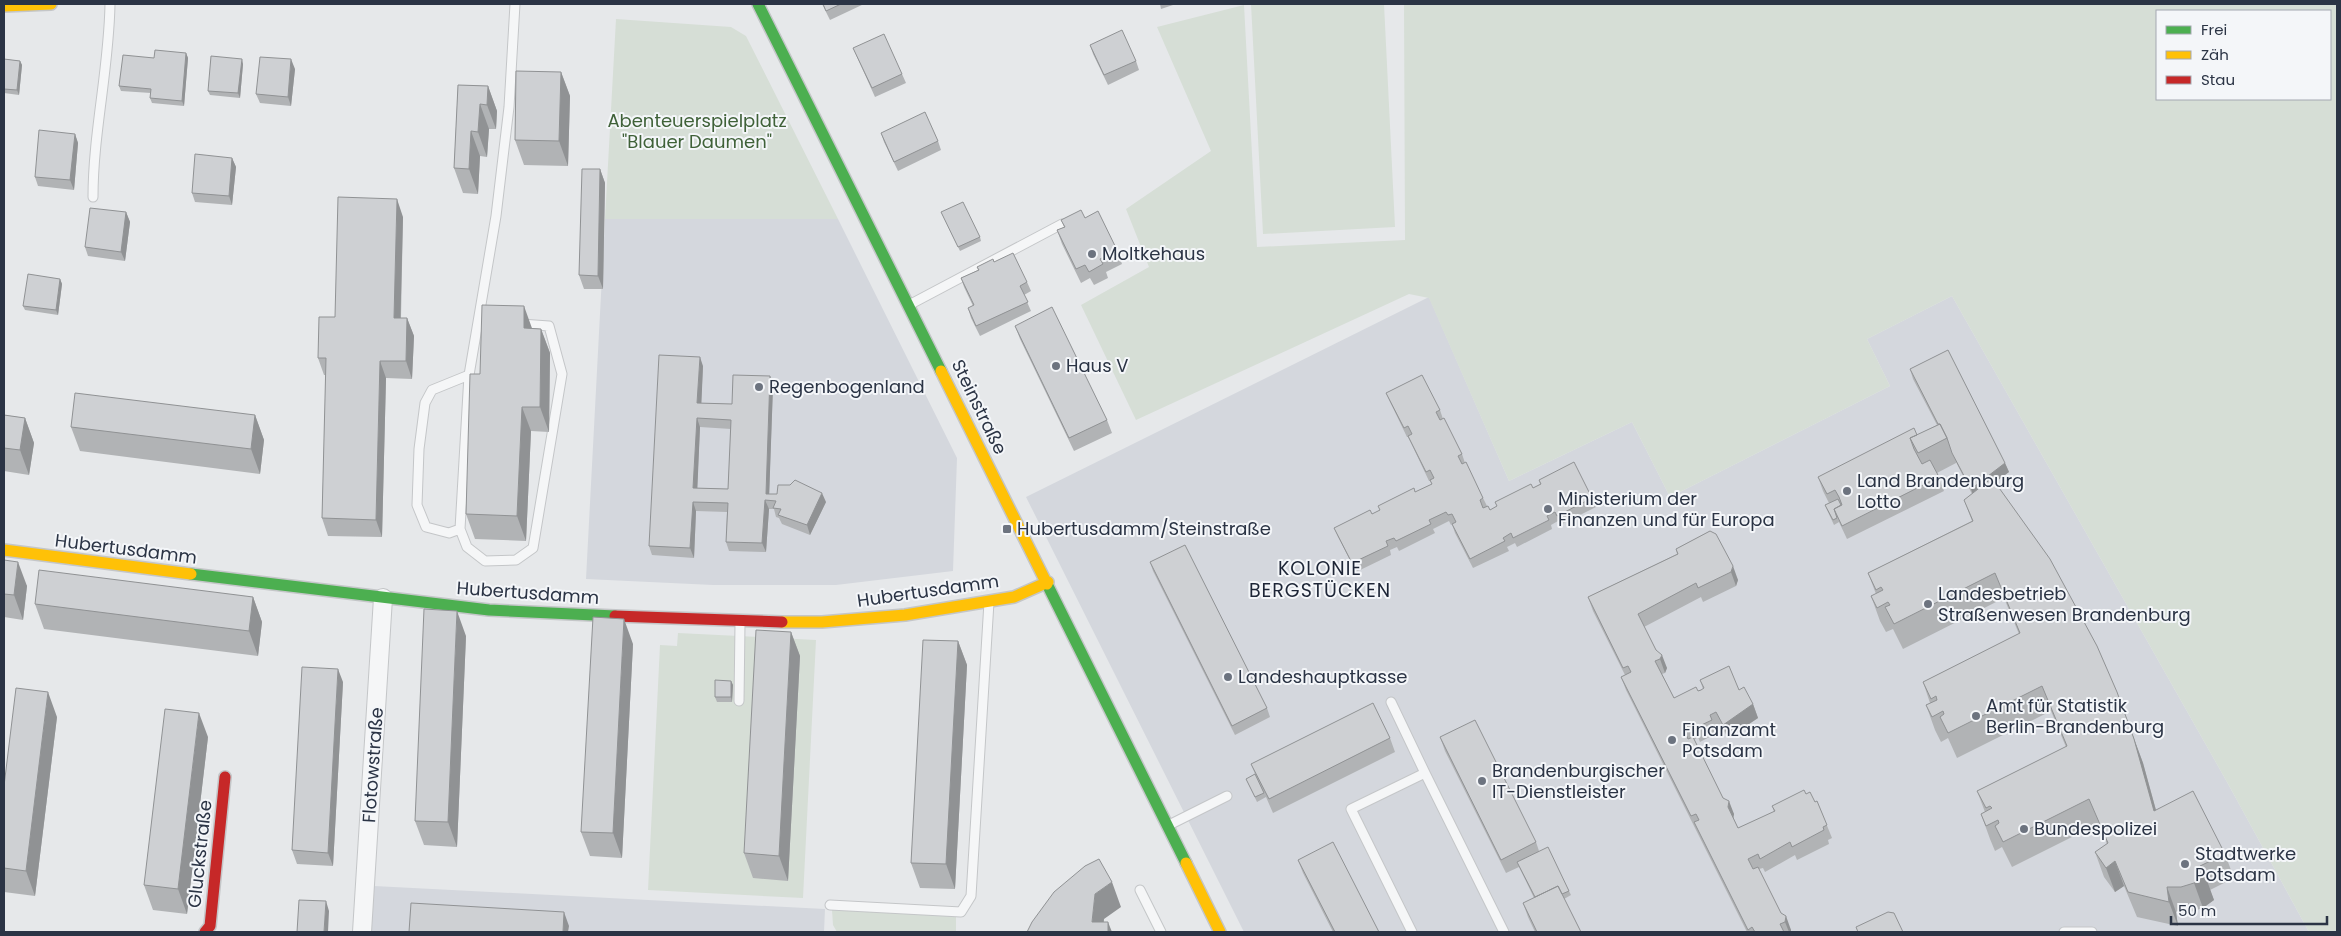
<svg xmlns="http://www.w3.org/2000/svg" width="2341" height="936" font-family="Poppins,sans-serif">
<style>
.built{fill:#d4d7dd}
.green{fill:#d6ded6;fill-rule:evenodd}
.lines{fill:none;stroke-linecap:round;stroke-linejoin:round}
.lane-casing{stroke:#c4c6c8;stroke-width:11}
.street-casing{stroke:#c4c6c8;stroke-width:20}
.fast-casing{stroke:#c4c6c8;stroke-width:14}
.slow-casing{stroke:#c4c6c8;stroke-width:14}
.jam-casing{stroke:#c4c6c8;stroke-width:14}
.lane{stroke:#f5f6f7;stroke-width:9}
.street{stroke:#f5f6f7;stroke-width:18}
.fast{stroke:#4caf50;stroke-width:11}
.slow{stroke:#ffc107;stroke-width:11}
.jam{stroke:#c62828;stroke-width:11}
.wall{fill:#b1b3b5;fill-rule:evenodd}
.shaded-wall{fill:#909294}
.building{fill:#ced0d3;stroke:#909294;fill-rule:evenodd}
.poi-dot{fill:#6c737f;stroke:#f4f6f9;stroke-width:2}
.labels{text-anchor:middle;stroke-width:4;stroke-linejoin:round;paint-order:stroke}
.park-label{font-size:18px;fill:#3f6138;stroke:#f4f6f9}
.poi-label{font-size:18px;fill:#2b3445;stroke:#f4f6f9;text-anchor:start}
.street-label{font-size:18px;fill:#2b3445;stroke:#f4f6f9}
.neighbourhood-label{font-size:19px;letter-spacing:1px;fill:#1d2536;stroke:#f4f6f9}
</style>
<rect width="100%" height="100%" fill="#e6e8ea"/>
<path class="built" d="M605 219H838L957 458 953 571 836 585H713L586 579Z
M1952 296 2227 782 2309 932H1244L1026 497 1429 297 1509 481 1632 422 1670 497 1890 386 1867 339Z
M374 886 825 909 824 932H371Z"/>
<path class="green" d="M1251 4H1384L1395 227 1263 234Z
M1404 4H2337V932H2309L2227 782 1952 296 1867 339 1890 386 1670 497 1632 422 1509 481 1429 298 1409 294 1136 420 1081 305 1149 267 1126 209 1211 151 1157 27 1244 5 1257 247 1405 240ZM2157 11H2330V99H2157Z
M616 19 731 27 746 36 838 219H605Z
M678 633 816 640 803 898 648 890 660 645 677 646Z
M832 910 956 916V932H837L833 925Z"/>
<g class="lines">
<defs>
<path id="lane" d="M515 4 509 107 496 216 469 375 460 529 467 547 485 561 516 560 533 548 562 374 549 326 521 324
M93 197C93 133 109 69 110 4
M909 305 1062 224
M460 529 449 533 426 527 417 505 419 449 425 403 432 390 469 375
M739 701 740 624
M1391 702 1425 773 1351 809 1412 932
M1425 773 1504 932
M1169 825 1227 796
M1140 890 1161 932
M830 905 961 912 971 896 989 602
M2064 932H2092"/>
<path id="street" d="M362 932 383 598"/>
<path id="fast" d="M758 4 941 371
M191 574 489 610 615 616
M1047 584 1186 863"/>
<path id="slow" d="M4 6 51 4
M941 371 1047 584
M4 550 191 574
M782 622H822L905 615 1014 597 1048 582
M1186 863 1220 932"/>
<path id="jam" d="M615 616 782 622
M205 932 210 926 225 777"/>
</defs>
<use href="#lane" class="lane-casing"/>
<use href="#street" class="street-casing"/>
<use href="#fast" class="fast-casing"/>
<use href="#slow" class="slow-casing"/>
<use href="#jam" class="jam-casing"/>
<use href="#lane" class="lane"/>
<use href="#street" class="street"/>
<use href="#fast" class="fast"/>
<use href="#slow" class="slow"/>
<use href="#jam" class="jam"/>
</g>
<path class="wall" d="M822 4H864L830 20Z
M1160 4H1176L1161 9Z
M1090 45 1136 61 1139 70 1108 85 1093 54Z
M853 48 902 74 906 83 875 97 857 57Z
M186 53 188 58 184 106 152 103 150 98 151 93 121 91 119 86 154 58Z
M4 59 20 61 22 65 19 95 4 93Z
M243 64 240 98 210 95 208 91Z
M295 69 291 106 260 103 256 94Z
M561 72 570 96 568 166 524 165 515 140Z
M458 85 488 86 497 111 496 129H489L487 157 480 156 478 194 463 193 454 168Z
M881 133 938 141 941 150 898 171 884 142Z
M75 134 78 143 74 190 38 186 35 177Z
M232 158 236 167 232 205 195 202 192 193Z
M600 169 605 183 603 289H584L579 275Z
M126 212 130 222 125 261 88 256 85 247Z
M941 212 980 237 981 241 960 251Z
M403 217 401 318H407L414 336 412 379 386 378 382 537 328 536 322 518 326 375H324L318 358 335 317Z
M1085 218 1117 250 1122 264 1106 272 1108 278 1094 285 1090 278 1081 283 1062 244 1057 230 1064 227 1061 220Z
M994 262 1027 282 1031 291 1024 295 1031 311 980 336 971 318 968 308 973 306 964 287 961 278 978 270 977 267Z
M60 279 62 284 58 315 25 310 23 306Z
M1015 326 1107 420 1112 433 1074 451 1020 339Z
M533 328 541 329 550 353 549 432 531 431 526 541 475 539 466 514 480 374Z
M703 366 701 403 732 404 770 376 773 386 769 494 826 502 810 535 782 524 779 518 776 517 774 509H769L766 552 729 551 726 542 727 512 696 511 694 558 652 555 649 546ZM700 427 731 429 728 489 697 488Z
M1910 369 2005 463 2009 472 1995 482 2126 717 2143 763 2156 810 2225 854 2234 878 2210 890 2214 900 2203 908 2190 912H2176L2178 926 2137 917 2124 886 2115 892 2104 877 2095 852 2107 844 2098 824 2012 867 2002 847 1995 851 1990 839 1981 814 1985 812 1977 791 2066 747 2051 711 1957 758 1948 738 1941 742 1935 730 1926 705 1930 703 1923 682 2019 634 2004 598 1903 649 1893 629 1886 632 1880 621 1871 596 1876 594 1868 573 1972 521 1964 500 1972 494 1956 462V463L1937 473 1944 491 1847 539 1839 522 1834 525 1827 510 1825 505 1829 503 1823 491 1818 477 1917 435 1937 425 1913 379Z
M1386 393 1440 410 1443 419 1462 454 1465 463 1483 498 1487 506 1490 510 1497 506 1495 502 1533 488 1540 484 1539 480 1592 498 1596 507 1560 525 1558 521 1551 525 1552 529 1517 547 1515 543 1507 547 1509 551 1473 568 1455 533 1452 524 1451 525 1449 521 1433 529 1435 533 1399 551 1397 547 1390 550 1391 555 1356 572 1338 537 1334 528 1372 514 1432 484 1430 481H1429L1412 445 1408 437H1407L1390 402Z
M4 415 25 418 34 443 29 475 4 471Z
M255 415 264 440 260 474 80 451 71 427Z
M1710 531 1738 580 1736 586 1703 602 1701 597 1644 627 1656 650 1667 668 1665 673 1662 674 1674 698 1698 691 1703 689 1700 680 1739 690 1753 704 1758 718 1728 738 1721 726 1716 728 1717 733 1700 742 1698 737 1694 740 1723 798 1734 814 1733 817 1738 828 1774 812 1772 806 1806 794 1815 802 1817 801 1832 838 1828 840 1829 844 1797 860 1795 855 1765 872 1763 868 1759 869 1781 913 1791 930V932H1747L1626 690 1621 677 1625 675 1593 611 1588 597 1677 554 1676 549Z
M4 560 27 586 23 620 4 617Z
M1150 562 1267 708 1270 717 1235 735 1153 571Z
M253 597 262 622 258 656 44 629 35 604Z
M791 632 800 656 788 881 753 878 744 853Z
M466 636 457 847 424 845 415 821Z
M958 641 967 665 955 889 920 888 911 863Z
M633 644 622 858 590 856 581 832Z
M731 681 733 685 732 702H717L715 697Z
M343 682 333 866 297 864 292 850Z
M57 717 35 896 4 892V786Z
M208 737 187 914 153 910 144 885Z
M1440 737 1536 842 1539 851 1569 891 1571 895 1564 899 1581 932H1535L1528 917 1523 903 1534 898 1519 867 1506 873 1445 751Z
M1390 738 1395 752 1273 813 1266 797 1257 802 1246 779 1255 774 1251 764Z
M1298 860 1379 932H1333L1303 873Z"/>
<path class="shaded-wall" d="M186 53 188 58 184 106 182 101Z
M242 59 243 64 240 98 238 93Z
M291 59 295 69 291 106 288 97Z
M20 61 22 65 19 95 17 90Z
M561 72 570 96 568 166 559 141Z
M488 86 497 111 496 129 487 105Z
M480 104 489 129 487 157 478 132Z
M471 131 480 156 478 194 469 169Z
M75 134 78 143 74 190 70 180Z
M232 158 236 167 232 205 229 196Z
M600 169 605 183 603 289 598 276Z
M397 199 403 217 400 335 394 318Z
M126 212 130 222 125 261 121 252Z
M60 279 62 284 58 315 56 310Z
M524 306 533 331 524 328Z
M407 318 414 336 412 379 406 361Z
M541 329 550 353 549 432 540 407Z
M700 357 703 366 701 412 697 403Z
M380 361 386 378 382 537 376 520Z
M770 376 773 386 769 500 766 494Z
M522 407 531 431 526 541 517 516Z
M255 415 264 440 260 474 251 449Z
M25 418 34 443 29 475 20 450Z
M697 418 700 427 697 497 693 488Z
M2005 463 2009 472 1974 498 1971 489Z
M822 493 826 502 810 535 807 525Z
M765 500 769 509 766 552 762 543Z
M693 502 696 511 694 558 690 548Z
M18 562 27 586 23 620 14 595Z
M1733 566 1738 580 1736 586 1731 572Z
M253 597 262 622 258 656 249 631Z
M457 611 466 636 457 847 448 822Z
M624 619 633 644 622 858 613 833Z
M791 632 800 656 788 881 779 856Z
M958 641 967 665 955 889 946 864Z
M1662 655 1667 668 1665 673 1660 659Z
M338 669 343 682 333 866 328 853Z
M731 681 733 685 732 702 731 697Z
M48 692 57 717 35 896 26 871Z
M1753 704 1758 718 1728 738 1723 725Z
M199 713 208 737 187 914 178 889Z
M2126 717 2143 763 2163 836 2154 811Z
M1729 801 1734 814 1733 820 1728 807Z
M2115 861 2124 886 2115 892 2106 868Z
M2205 875 2214 900 2203 908 2194 883Z
M1112 882 1121 907 1104 919 1103 932 1092 922 1095 894Z
M2167 887 2176 912 2178 926 2169 902Z
M326 901 329 911 328 932H324Z
M564 912 569 926 568 932H563Z
M1786 916 1791 930V932H1789L1785 922Z
M1108 922 1112 932H1108Z"/>
<path class="building" d="M823 4H841L826 11Z
M1122 30 1136 61 1104 75 1090 45Z
M884 34 902 74 872 88 853 48Z
M155 50 186 53 182 101 150 98 151 89 119 86 123 55 154 58Z
M211 56 242 59 238 93 208 91Z
M260 57 291 59 288 97 256 94Z
M4 59 20 61 17 90 4 89Z
M516 71 561 72 559 141 515 140Z
M458 85 488 86 487 105 480 104 478 132 471 131 469 169 454 168Z
M925 112 938 141 894 162 881 133Z
M39 130 75 134 70 180 35 177Z
M195 154 232 158 229 196 192 193Z
M582 169H600L598 276 579 275Z
M338 197 397 199 394 318H407L406 361H380L376 520 322 518 326 358H318L319 317H335Z
M963 202 980 237 958 247 941 212Z
M90 208 126 212 121 252 85 247Z
M1081 210 1085 218 1098 211 1117 250 1100 259 1103 264 1089 272 1085 265 1076 269 1057 230 1065 227 1061 220Z
M1013 253 1027 282 1020 286 1028 302 976 326 968 308 974 305 961 278 979 270 977 267 993 259 994 262Z
M28 274 60 279 56 310 23 306Z
M482 305 524 306V328L541 329 540 407H522L517 516 466 514 470 374H480Z
M1052 307 1107 420 1069 438 1015 326Z
M1948 350 2005 463 1971 489 1952 453 1947 438 1940 424H1938L1910 369Z
M659 355 700 357 697 403 732 404 733 375 770 376 766 494H777L778 485H790L795 480 822 493 807 525 778 515 781 509 773 508 776 501 765 500 762 543 726 542 728 503 693 502 690 548 649 546ZM697 418 731 420 728 489 693 488Z
M1422 375 1440 410 1436 412 1440 420 1444 418 1462 454 1458 456 1462 464 1466 462 1483 498 1480 500 1483 508 1488 506 1490 510 1497 506 1495 502 1531 484 1533 488 1541 484 1539 480 1574 462 1592 498 1557 516 1555 512 1547 516 1549 520 1513 538 1511 533 1503 538 1505 541 1470 559 1452 524 1456 522 1452 514 1448 515 1446 512 1429 520 1431 524 1396 541 1394 538 1386 541 1388 546 1352 563 1334 528 1370 510 1372 514 1380 510 1378 506 1414 488 1415 492 1432 484 1430 480 1434 478 1430 470 1426 472 1408 436 1412 434 1408 426 1404 428 1386 393Z
M75 393 255 415 251 449 71 427Z
M4 415 25 418 20 450 4 448Z
M1940 424 1947 438 1918 453 1910 438Z
M1914 428 1917 435 1910 438 1914 449 1922 464 1930 460 1939 477 1842 526 1834 509 1842 505 1839 497 1835 490 1827 494 1818 477Z
M1992 478 2050 559 2097 646 2117 692 2134 739 2154 811 2193 791 2225 854 2200 866 2205 875 2194 883 2181 887H2167L2169 902 2128 892 2115 861 2106 868 2095 852 2108 843 2089 799 2003 842 1995 826 1999 823 1998 820 1986 826 1981 814 1992 808 1990 806 1986 808 1977 791 2067 746 2042 686 1948 733 1940 717 1944 714 1943 711 1932 717 1926 705 1937 700 1936 696 1931 699 1923 682 2020 633 1995 573 1894 624 1885 607 1890 605 1888 602 1877 608 1871 596 1883 590 1881 587 1876 590 1868 573 1973 521 1964 500Z
M1838 499 1841 505 1834 509 1837 518 1833 520 1825 505Z
M1710 531 1716 534 1733 566 1731 572 1698 588 1696 583 1638 614 1656 650 1662 655 1660 659 1655 661 1674 698 1696 687 1698 691 1701 690 1704 688 1700 680 1729 666 1739 690 1744 687 1753 704 1723 725 1716 712 1710 715 1712 720 1695 728 1693 724 1686 727 1688 731 1685 732 1688 739 1693 737 1723 798 1729 801 1728 807 1738 828 1775 811 1772 806 1804 790 1806 794 1810 792 1815 802 1817 801 1827 825 1823 827 1824 830 1792 847 1790 842 1760 859 1758 854 1748 859 1753 869 1758 867 1781 913 1786 916 1785 922 1780 924 1784 932H1755L1752 927 1748 930 1694 822 1699 820 1696 814 1691 816 1621 677 1631 672 1628 666 1623 668 1588 597 1678 554 1676 549Z
M1185 545 1267 708 1232 726 1150 562Z
M4 560 18 562 14 595 4 594Z
M39 570 253 597 249 631 35 604Z
M424 609 457 611 448 822 415 821Z
M593 617 624 619 613 833 581 832Z
M756 630 791 632 779 856 744 853Z
M923 640 958 641 946 864 911 863Z
M302 667 338 669 328 853 292 850Z
M715 680 731 681V697H715Z
M16 688 48 692 26 871 4 868V786Z
M1373 703 1390 738 1269 799 1251 764Z
M165 709 199 713 178 889 144 885Z
M1475 720 1536 842 1501 860 1440 737Z
M1255 774 1264 793 1255 797 1246 779Z
M1333 842 1379 932H1335L1298 860Z
M1548 847 1569 891 1562 894 1558 886 1535 897 1517 862Z
M1099 859 1112 882 1095 894 1092 922H1108V932H1027L1032 922 1054 892 1085 866Z
M1558 886 1581 932H1537L1523 903Z
M299 900 326 901 324 932H297Z
M411 903 564 912 563 932H409Z
M1888 912 1894 913 1903 932H1858L1856 927Z"/>
<g class="poi-dot">
<circle cx="1092" cy="254" r="5"/>
<circle cx="1056" cy="366" r="5"/>
<circle cx="759" cy="387" r="5"/>
<circle cx="1847" cy="491" r="5"/>
<circle cx="1548" cy="509" r="5"/>
<rect x="1002" y="524" width="10" height="10" rx="2.5"/>
<circle cx="1928" cy="604" r="5"/>
<circle cx="1228" cy="677" r="5"/>
<circle cx="1976" cy="716" r="5"/>
<circle cx="1672" cy="740" r="5"/>
<circle cx="1482" cy="781" r="5"/>
<circle cx="2024" cy="829" r="5"/>
<circle cx="2185" cy="864" r="5"/>
</g>
<g class="labels">
<g class="park-label">
<text x="697" y="127">Abenteuerspielplatz<tspan x="697" dy="21">"Blauer Daumen"</tspan></text>
</g>
<g class="poi-label">
<text x="1102" y="260">Moltkehaus</text>
<text x="1066" y="372">Haus V</text>
<text x="769" y="393">Regenbogenland</text>
<text x="1857" y="487">Land Brandenburg<tspan x="1857" dy="21">Lotto</tspan></text>
<text x="1558" y="505">Ministerium der<tspan x="1558" dy="21">Finanzen und für Europa</tspan></text>
<text x="1017" y="535">Hubertusdamm/Steinstraße</text>
<text x="1938" y="600">Landesbetrieb<tspan x="1938" dy="21">Straßenwesen Brandenburg</tspan></text>
<text x="1238" y="683">Landeshauptkasse</text>
<text x="1986" y="712">Amt für Statistik<tspan x="1986" dy="21">Berlin-Brandenburg</tspan></text>
<text x="1682" y="736">Finanzamt<tspan x="1682" dy="21">Potsdam</tspan></text>
<text x="1492" y="777">Brandenburgischer<tspan x="1492" dy="21">IT-Dienstleister</tspan></text>
<text x="2034" y="835">Bundespolizei</text>
<text x="2195" y="860">Stadtwerke<tspan x="2195" dy="21">Potsdam</tspan></text>
</g>
<g class="street-label">
<text transform="translate(979 407) rotate(64)" y="6">Steinstraße</text>
<text transform="translate(126 549) rotate(7)" y="6">Hubertusdamm</text>
<text transform="translate(928 591) rotate(-8)" y="6">Hubertusdamm</text>
<text transform="translate(528 593) rotate(4)" y="6">Hubertusdamm</text>
<text transform="translate(373 765) rotate(-86)" y="6">Flotowstraße</text>
<text transform="translate(200 854) rotate(-84)" y="6">Gluckstraße</text>
</g>
<g class="neighbourhood-label">
<text x="1320" y="575">KOLONIE<tspan x="1320" dy="22">BERGSTÜCKEN</tspan></text>
</g>
</g>
<rect width="2341" height="936" fill="none" stroke="#2b3445" stroke-width="10"/>
<rect x="2156" y="10" width="175" height="90" fill="#f4f6f9" stroke="#a4a8b1"/>
<rect x="2166" y="26" width="25" height="8" fill="#4caf50" stroke="#a4a8b1"/>
<text x="2201" y="35" font-size="15" fill="#2b3445">Frei</text>
<rect x="2166" y="51" width="25" height="8" fill="#ffc107" stroke="#a4a8b1"/>
<text x="2201" y="60" font-size="15" fill="#2b3445">Zäh</text>
<rect x="2166" y="76" width="25" height="8" fill="#c62828" stroke="#a4a8b1"/>
<text x="2201" y="85" font-size="15" fill="#2b3445">Stau</text>
<path d="M2171 916v8h156v-8" fill="none" stroke="#2b3445" stroke-width="2.5"/>
<text x="2178" y="916" font-size="15" fill="#2b3445" stroke="#f4f6f9" stroke-width="4" paint-order="stroke">50 m</text>
</svg>
